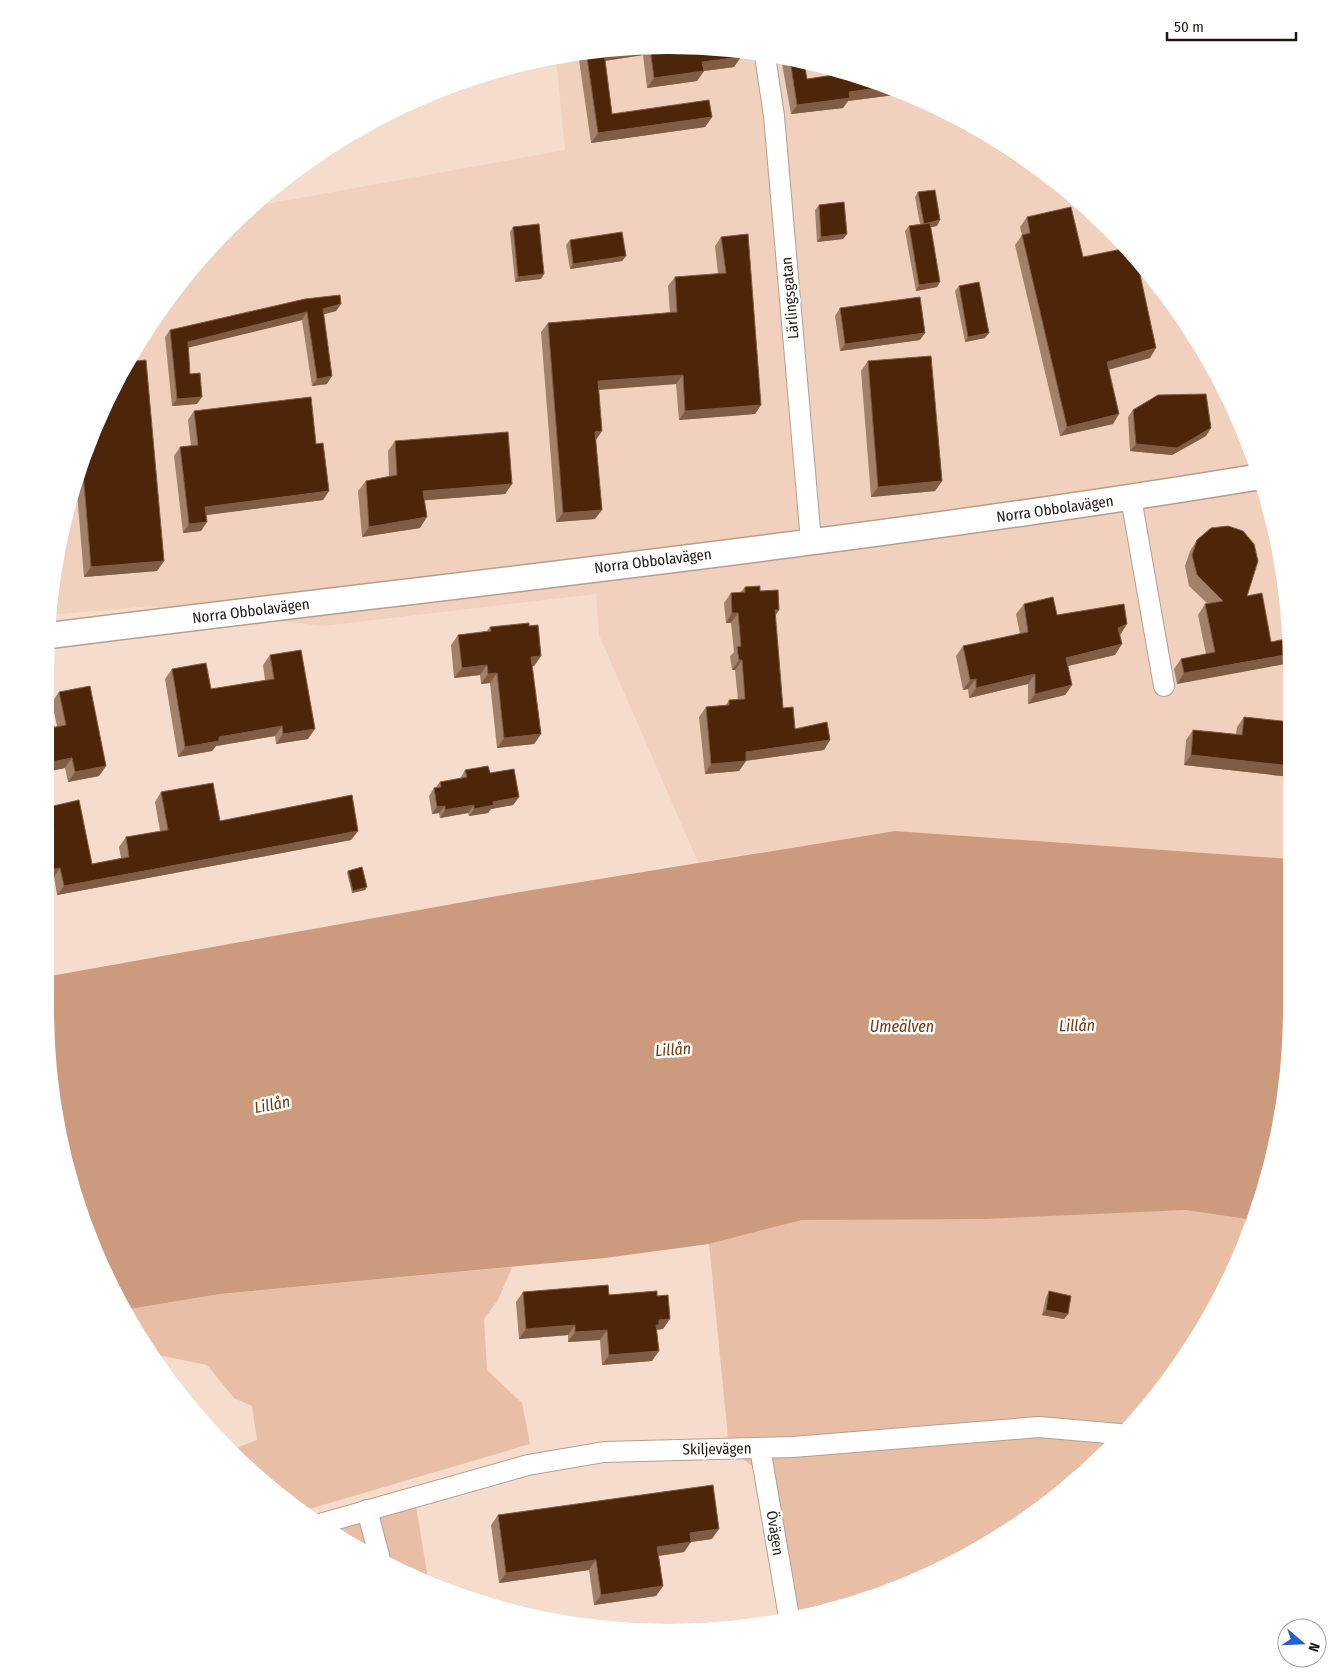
<svg xmlns="http://www.w3.org/2000/svg" width="1337" height="1678" font-family="'Fira Sans Condensed',sans-serif">
<style>
.built{fill:#f1d0bd}
.green{fill:#e9bea6}
.water{fill:#cc9b7e}
.lines{fill:none;stroke-linecap:round;stroke-linejoin:round}
.minor-casing{stroke:#b69e8f;stroke-width:22}
.tertiary-casing{stroke:#b69e8f;stroke-width:28}
.minor{stroke:#fff;stroke-width:20}
.tertiary{stroke:#fff;stroke-width:25}
.wall{fill:#a2806a}
.shaded-wall{fill:#805c44}
.building{fill:#4d2509;stroke:#805c44}
.labels{text-anchor:middle;stroke-width:5;stroke-linejoin:round;paint-order:stroke}
.street-label{font-size:15px;fill:#1f1611;stroke:#fff}
.water-label{font-size:16px;font-style:italic;fill:#723606;stroke:#fff}
</style>
<rect width="100%" height="100%" fill="#f6dccc"/>
<path class="built" d="M710 46 830 66 945 109 1048 174 1137 258 1209 357 1271 507 1291 627V859L895 831 698 862 599 635 596 594 323 626 151 606 49 615 78 468 128 357 200 258 250 207 565 150 556 58 587 50Z"/>
<path class="green" d="M1185 1210 1253 1220 1245 1248 1187 1356 1080 1478 980 1550 830 1612 789 1617 766 1477 729 1448 709 1244 802 1220Z
M512 1267 498 1300 484 1319 487 1370 522 1403 530 1444 306 1510 228 1451 257 1440 252 1406 234 1398 207 1365 153 1354 143 1340 142 1336H140L128 1321 124 1310 220 1294Z
M416 1506 428 1579 357 1549 332 1530Z"/>
<path class="water" d="M895 831 1291 859 1292 1010 1280 1131 1253 1220 1185 1210 983 1219 802 1220 709 1244 605 1258 220 1294 124 1310 66 1171 45 1010V977L520 892Z"/>
<g class="lines">
<defs>
<path id="minor" d="M765 56 774 116 811 541
M1131 498 1164 686
M760 1448 789 1617
M367 1510 380 1559
M323 1523 528 1465 604 1452 793 1447 1039 1427 1119 1434"/>
<path id="tertiary" d="M46 636C450 585 856 543 1258 477"/>
</defs>
<use href="#minor" class="minor-casing"/>
<use href="#tertiary" class="tertiary-casing"/>
<use href="#minor" class="minor"/>
<use href="#tertiary" class="tertiary"/>
</g>
<path class="wall" d="M710 46 734 67 704 71 697 81 647 88 643 55 605 61 612 114 712 117 705 127 591 143 578 53 587 50Z
M781 58 804 62 807 79 847 73 902 94 848 101 843 108 791 114Z
M918 192 937 226 930 227 937 287 916 291 905 231 909 226 920 224 915 197Z
M819 205 847 234 843 239 817 242 815 210Z
M1027 217 1083 257 1118 250 1115 237 1136 256 1150 358 1109 369 1113 424 1060 436 1015 245 1022 235 1020 227Z
M513 227 544 274 541 279 515 282 510 232Z
M721 237 761 405 755 414 679 420 676 384 599 390 596 440 595 519 556 522 541 332 548 323 670 313 668 286 675 277 718 274 715 246Z
M570 240 626 256 622 261 570 269 566 245Z
M959 286 985 338 965 342 955 291Z
M341 304 336 311 324 314 327 384 312 386 302 320 188 347 190 374 197 404 172 406 165 337 170 330Z
M840 308 920 340 840 351 835 316Z
M868 361 942 481 935 491 871 497 861 371Z
M126 362 164 561 157 571 84 577 76 481 78 468Z
M1133 410 1206 436 1172 455 1130 451 1128 417Z
M194 411 329 491 323 500 206 515 201 531 183 533 174 456 180 447 191 446 188 420Z
M395 441 512 484 505 494 425 500 420 528 362 537 358 491 366 481 389 476 388 451Z
M1197 540 1247 596 1271 642 1177 684 1174 669 1181 659 1206 654 1198 615 1205 604H1208L1189 586 1185 566 1190 551Z
M745 587 760 591 779 610 775 616 783 708 795 729 830 740 824 750 746 761 739 771 705 774 699 717 706 707 726 705 729 700H738L735 670H732L730 656 734 652 731 623H726L724 603 731 593H740Z
M1024 604 1057 615 1127 624 1120 635 1115 655 1068 666 1072 685 1065 695 1028 704V684L969 698 968 689 963 690 956 656 963 646 1020 634 1016 614Z
M529 626 541 656 534 666H532L541 734 534 744 497 748 490 683 481 684 480 675 454 678 451 645 458 635 487 631 490 627Z
M270 655 308 739 276 744 275 736 216 746 212 751 178 757 165 679 172 669 211 689 265 680 263 665Z
M59 692 106 766 99 776 68 782 65 768 46 772V729L57 726 52 702Z
M1244 717 1291 722V777L1184 765 1186 740 1193 730 1236 734 1237 727Z
M465 770 490 773 519 797 513 805 491 809 488 813 469 816 468 813 440 818 439 813 432 814 429 796 434 788 436 787 440 782 460 779Z
M161 792 220 821 358 831 351 840 57 895 54 877 45 879 46 811 49 807 92 864 121 858 119 847 126 837 160 831 155 802Z
M348 871 367 887 365 890 352 893 347 873Z
M1049 1291 1068 1314 1064 1319 1042 1315 1046 1297Z
M523 1292 657 1296 663 1329 657 1330 652 1361 602 1365 600 1340 568 1342V1335L519 1339 516 1302Z
M498 1515 712 1539 691 1542 684 1552 659 1556 663 1586 656 1596 594 1605 589 1570 499 1583 491 1525Z"/>
<path class="shaded-wall" d="M647 48 643 55 597 62 604 52 624 49Z
M741 57 734 67 696 72 702 62Z
M704 71 697 81 647 88 654 78Z
M885 87 902 94 848 101 843 108 791 114 797 105 849 92Z
M712 117 705 127 591 143 598 133Z
M940 220 937 226 921 229 924 224Z
M847 234 843 239 817 242 821 237Z
M1125 246 1129 249 1119 252 1122 247Z
M626 256 622 261 570 269 573 264Z
M544 274 541 279 515 282 518 277Z
M940 282 937 287 916 291 919 285Z
M341 304 336 311 318 316 323 309Z
M307 312 302 320 183 349 188 342Z
M925 333 920 340 840 351 845 344Z
M989 333 985 338 965 342 968 337Z
M1156 348 1150 358 1101 372 1107 362Z
M683 375 676 384 592 390 598 381Z
M332 376 327 384 312 386 317 379Z
M202 397 197 404 172 406 177 399Z
M761 405 755 414 679 420 685 411Z
M1119 414 1113 424 1060 436 1067 427Z
M1211 428 1206 436 1172 455 1130 451 1136 444Z
M602 431 596 440 595 432Z
M942 481 935 491 871 497 878 487Z
M512 484 505 494 416 501 423 491Z
M329 491 323 500 199 516 205 507Z
M602 510 595 519 556 522 563 513Z
M427 517 420 528 362 537 369 527Z
M207 522 201 531 183 533 189 524Z
M164 561 157 571 84 577 91 567Z
M775 610H779L772 620Z
M732 613H738L731 623H726Z
M1127 624 1120 635 1111 638 1118 628Z
M1122 644 1115 655 1059 668 1066 658Z
M1291 654V663L1177 684 1184 673Z
M541 656 534 666 523 667 531 657Z
M739 660H742L735 670H732Z
M487 665 480 675 454 678 462 668Z
M497 673 490 683 481 684 488 674Z
M1035 674 1028 684 969 698 976 688Z
M976 679 968 689 963 690 970 680Z
M1072 685 1065 695 1028 704 1035 694Z
M282 726 275 736 216 746 212 751 178 757 185 747 219 737Z
M315 729 308 739 276 744 283 734Z
M541 734 534 744 497 748 504 738Z
M830 740 824 750 743 761H746L739 771 705 774 711 764 746 752Z
M1191 755 1291 766V777L1184 765Z
M72 758 65 768 46 772V763Z
M106 766 99 776 68 782 75 772Z
M519 797 513 805 491 809 488 813 469 816 474 809 493 802Z
M474 805 468 813 440 818 445 810Z
M445 806 439 813 432 814 437 807Z
M358 831 351 840 57 895 64 886Z
M60 868 54 877 45 879V871Z
M367 887 365 890 352 893 353 891Z
M1046 1310 1068 1314 1064 1319 1042 1315Z
M670 1319 663 1329 653 1330 659 1320Z
M575 1325 568 1335 519 1339 526 1329Z
M607 1330 600 1340 568 1342 575 1332Z
M659 1351 652 1361 602 1365 609 1355Z
M719 1529 712 1539 683 1543 690 1533Z
M691 1542 684 1552 650 1557 657 1547Z
M596 1560 589 1570 499 1583 506 1573Z
M663 1586 656 1596 594 1605 601 1595Z"/>
<path class="building" d="M710 46 740 51 741 57 702 62 704 71 654 78 650 48Z
M624 49 604 52 612 114 709 100 712 117 598 133 586 51Z
M790 60 804 62 807 79 847 73 885 87 849 92 850 98 797 105Z
M935 190 940 220 924 224 918 192Z
M844 202 847 234 821 237 819 205Z
M1071 207 1083 257 1127 248 1136 256 1156 348 1107 362 1119 414 1067 427 1022 235 1030 233 1027 217Z
M930 223 940 282 919 285 909 226Z
M539 224 544 274 518 277 513 227Z
M622 232 626 256 573 264 570 240Z
M748 234 761 405 685 411 683 375 598 381 602 431 595 432 602 510 563 513 548 323 677 312 675 277 726 273 721 237Z
M979 282 989 333 968 337 959 286Z
M340 295 341 304 323 309 332 376 317 379 307 312 188 342 190 374 200 373 202 397 177 399 170 330 305 299Z
M920 297 925 333 845 344 840 308Z
M931 356 942 481 878 487 868 361Z
M146 360 164 561 91 567 82 460 126 362Z
M1206 394 1211 428 1177 448 1136 444 1133 410 1158 395Z
M311 397 316 444 323 443 329 491 205 507 207 522 189 524 180 447 198 445 194 411Z
M508 432 512 484 423 491 427 517 369 527 366 481 397 475 395 441Z
M1228 526 1243 531 1254 544 1258 561 1247 596 1262 593 1271 642 1291 638V654L1184 673 1181 659 1215 652 1205 604 1223 601 1197 575 1192 555 1197 540 1211 528Z
M760 586V591L778 590 779 610H775L783 708 793 707 795 729 827 722 830 740 746 752V761L711 764 706 707 729 705V700L745 699 742 660H739L737 647 741 646 738 613H732L731 593 745 592V587Z
M1053 597 1057 615 1124 604 1127 624 1118 628 1122 644 1066 658 1072 685 1035 694V674L976 688V679L970 680 963 646 1028 632 1024 604Z
M529 623V626L538 625 541 656 531 657 541 734 504 738 497 673 488 674 487 665 462 668 458 635 491 631 490 627Z
M301 650 315 729 283 734 282 726 219 737V741L185 747 172 669 206 663 211 689 274 679 270 655Z
M90 686 106 766 75 772 72 758 46 763V729L66 725 59 692Z
M1244 717 1291 722V766L1191 755 1193 730 1242 735Z
M488 766 490 773 514 769 519 797 493 802 494 805 474 809V805L445 810V806L437 807 434 788 441 787 440 782 467 777 465 770Z
M213 783 220 821 352 795 358 831 64 886 60 868 45 871 46 833 54 831 49 807 79 800 92 864 129 857 126 837 168 830 161 792Z
M362 867 367 887 353 891 348 871Z
M608 1285 609 1295 657 1291V1296L668 1295 670 1319 659 1320V1325H656L659 1351 609 1355 607 1330 575 1332V1325L526 1329 523 1292Z
M1049 1291 1071 1296 1068 1314 1046 1310Z
M713 1485 719 1529 690 1533 691 1542 657 1547 663 1586 601 1595 596 1560 506 1573 498 1515Z"/>
<g class="labels">
<g class="street-label">
<text transform="translate(790 298) rotate(-95)" y="5">Lärlingsgatan</text>
<text transform="translate(1055 509) rotate(-8)" y="5">Norra Obbolavägen</text>
<text transform="translate(653 561) rotate(-7)" y="5">Norra Obbolavägen</text>
<text transform="translate(251 611) rotate(-7)" y="5">Norra Obbolavägen</text>
<text transform="translate(717 1449) rotate(-1)" y="5">Skiljevägen</text>
<text transform="translate(775 1533) rotate(81)" y="5">Övägen</text>
</g>
<g class="water-label">
<text transform="translate(1077 1025) rotate(-1)" y="6">Lillån</text>
<text x="902" y="1032">Umeälven</text>
<text transform="translate(673 1049) rotate(-4)" y="6">Lillån</text>
<text transform="translate(272 1104) rotate(-11)" y="6">Lillån</text>
</g>
</g>
<path d="M0 0H1337V1678H0ZM668 54H669A614 614 0 0 1 1283 668V1010A614 614 0 0 1 669 1624H668A614 614 0 0 1 54 1010V668A614 614 0 0 1 668 54Z" fill="#fff" fill-rule="evenodd"/>
<g transform="translate(1302 1643) rotate(109)"><circle r="24" fill="#ffffff" stroke="#a5a2a0"/>
<path d="M0-4L9 19L0 12L-9 19Z" fill="#275fcd"/>
<text y="-8" font-size="14" font-weight="bold" text-anchor="middle" fill="#1f1611">N</text>
</g>
<path d="M1167 32v8h129v-8" fill="none" stroke="#1f1611" stroke-width="2.5"/>
<text x="1174" y="32" font-size="15" fill="#1f1611" stroke="#ffffff" stroke-width="4" paint-order="stroke">50 m</text>
</svg>
